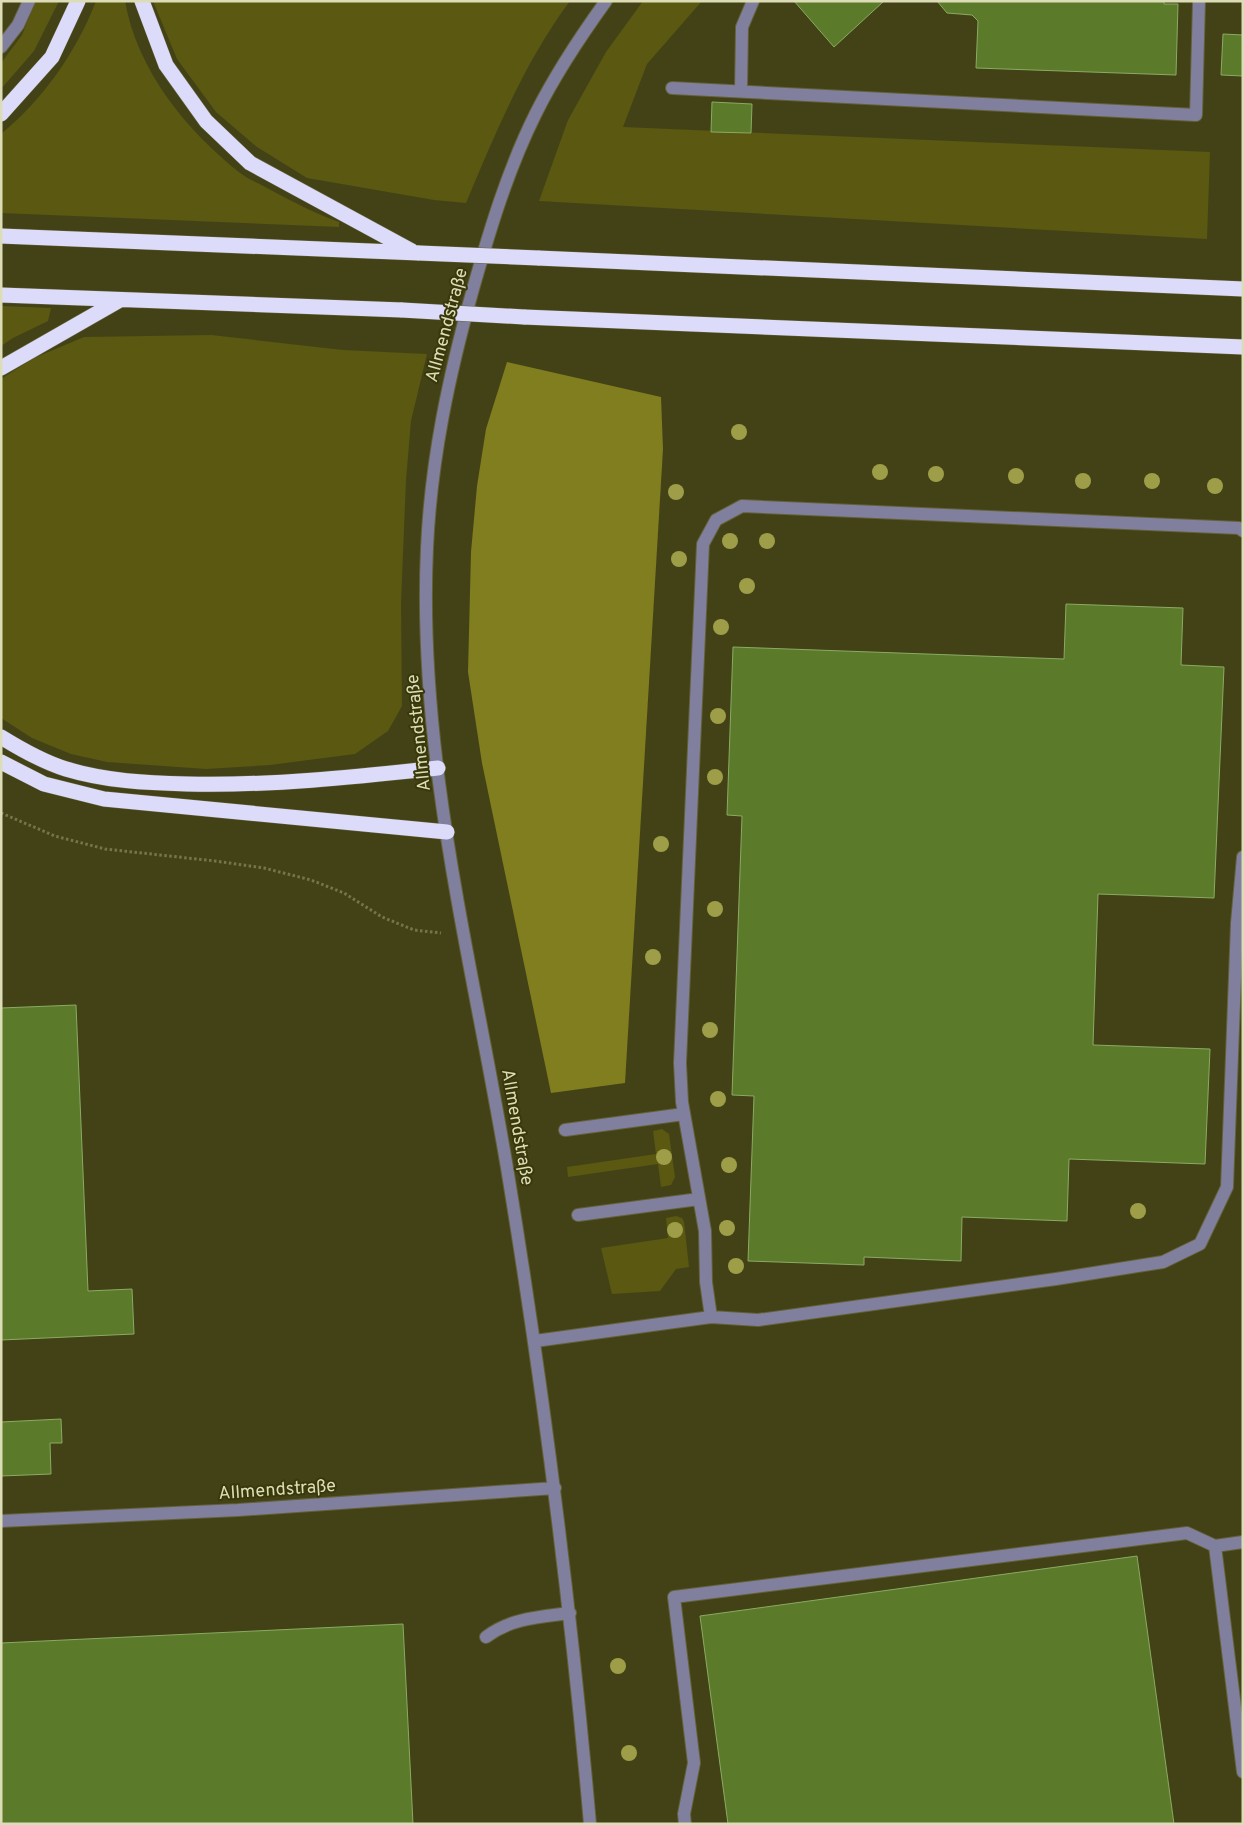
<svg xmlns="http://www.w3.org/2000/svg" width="1244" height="1825" font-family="Overpass,sans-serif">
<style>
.green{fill:#5a5811}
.forest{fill:#807e1e}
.building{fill:#5b7b2b;stroke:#8baa63}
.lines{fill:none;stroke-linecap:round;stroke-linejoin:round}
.minor-casing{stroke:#626137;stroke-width:14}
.highway-casing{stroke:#626137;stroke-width:16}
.path{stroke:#75754b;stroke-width:3;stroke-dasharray:2.5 2.5;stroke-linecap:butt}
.minor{stroke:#817f9e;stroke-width:12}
.highway{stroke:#dddbfa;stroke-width:15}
.highway-bridge-casing{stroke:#626137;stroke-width:16;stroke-linecap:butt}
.highway-bridge{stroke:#dddbfa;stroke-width:15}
.tree{fill:#9f9e48}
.labels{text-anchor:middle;stroke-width:4;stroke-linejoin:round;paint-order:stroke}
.street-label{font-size:18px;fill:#dcddb6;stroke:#39380b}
</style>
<rect width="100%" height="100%" fill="#434217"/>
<path class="green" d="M36 1H59L34 51 1 89V63L22 35Z
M96 1H125C137 70 186 130 240 173 248 179 258 183 267 188 291 201 314 213 339 222V227L1 213V134C42 101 77 51 96 1Z
M153 1H570C525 61 495 134 466 203L434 200 307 178 257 147 216 112 177 59Z
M643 1H702L647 64 623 127 1210 152 1207 239 539 201 568 120 606 52Z
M1 306 51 308 48 321 13 338 1 346Z
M211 335 343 350 427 354 411 421 406 480 401 603 402 706 388 731 355 754 270 765 206 769 107 762 71 754 32 738 1 718V379L34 358 84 337Z
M662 1129 669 1134 675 1177 671 1185 661 1187 658 1164 568 1177 567 1167 656 1154 653 1131Z
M676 1216 682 1218 684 1222 689 1267 676 1269 660 1291 612 1294 601 1248 668 1238 666 1218Z"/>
<path class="forest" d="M507 362 661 397 663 449 625 1083 551 1093 482 763 468 672 471 552 477 486 486 429Z"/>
<path class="building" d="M794 1H884L834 47Z
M937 1H1164V4H1178L1176 75 976 68 978 21 972 15 947 13Z
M1223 34 1243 35V76L1221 75Z
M712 102 752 104 751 133 711 132Z
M1066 604 1183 608 1181 665 1224 667 1214 898 1098 894 1093 1045 1210 1049 1205 1164 1069 1159 1067 1221 962 1217 961 1261 864 1257V1265L748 1261 754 1096 732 1095 742 816 727 815 733 647 1064 659Z
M76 1005 88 1291 132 1289 134 1334 1 1340V1008Z
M61 1419 62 1443H50L51 1474 1 1476V1422Z
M1137 1556 1174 1824H728L700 1616Z
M403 1624 413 1824H1V1643Z"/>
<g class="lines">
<defs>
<path id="minor" d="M1 47 18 25 29 1
M672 88 1196 115 1199 1
M741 91 742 27 753 1
M565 1130 684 1114
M578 1215 699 1199
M711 1317 706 1282 705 1231 682 1102 680 1063 703 544 716 520 742 506 1239 528 1243 531
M535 1341 711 1317 758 1320 1056 1279 1163 1262 1200 1244 1227 1187 1237 923 1243 857
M1 1521 238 1510 555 1488
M1215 1546 1243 1772
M486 1637C511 1618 540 1617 570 1613
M590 1824C571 1608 544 1394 509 1180 475 971 417 761 427 548 431 459 449 375 473 289 490 229 508 169 536 113 556 73 580 37 606 1
M685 1824 684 1814 694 1763 674 1597 1187 1533 1215 1546 1243 1542"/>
<path id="highway" d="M142 1 166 65 206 121 250 163 412 251
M1 114 52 57 78 1
M1 236 419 253
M538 258 1243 289
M1 295 402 310
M524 317 1243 347
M1 368 120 300
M1 737C22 750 43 762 66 769 106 781 146 783 187 784 271 786 354 777 438 768
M1 762 44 784 104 799 447 832"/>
</defs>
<use href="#minor" class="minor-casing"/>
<use href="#highway" class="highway-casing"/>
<path class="path" d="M1 813 55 836 105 849 215 861 264 868 311 880 344 893 382 917 414 930 441 933"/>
<use href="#minor" class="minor"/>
<use href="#highway" class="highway"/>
<defs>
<path id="highway-bridge" d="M419 253 538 258
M402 310 524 317"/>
</defs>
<use href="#highway-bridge" class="highway-bridge-casing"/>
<use href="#highway-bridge" class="highway-bridge"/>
</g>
<g class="tree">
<circle cx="739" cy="432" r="8"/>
<circle cx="880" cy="472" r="8"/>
<circle cx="936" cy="474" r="8"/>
<circle cx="1016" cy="476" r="8"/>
<circle cx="1083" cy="481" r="8"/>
<circle cx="1152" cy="481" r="8"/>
<circle cx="1215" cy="486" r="8"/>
<circle cx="676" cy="492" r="8"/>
<circle cx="730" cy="541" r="8"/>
<circle cx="767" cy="541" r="8"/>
<circle cx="679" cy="559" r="8"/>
<circle cx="747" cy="586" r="8"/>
<circle cx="721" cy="627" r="8"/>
<circle cx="718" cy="716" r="8"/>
<circle cx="715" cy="777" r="8"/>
<circle cx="661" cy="844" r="8"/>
<circle cx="715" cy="909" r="8"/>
<circle cx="653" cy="957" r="8"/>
<circle cx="710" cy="1030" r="8"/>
<circle cx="718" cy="1099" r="8"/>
<circle cx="664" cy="1157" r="8"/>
<circle cx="729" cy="1165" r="8"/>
<circle cx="1138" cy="1211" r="8"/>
<circle cx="727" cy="1228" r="8"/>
<circle cx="675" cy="1230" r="8"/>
<circle cx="736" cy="1266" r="8"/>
<circle cx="618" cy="1666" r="8"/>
<circle cx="629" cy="1753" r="8"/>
</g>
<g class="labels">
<g class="street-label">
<text transform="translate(446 325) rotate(-75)" y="6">Allmendstraße</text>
<text transform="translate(418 733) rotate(-96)" y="6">Allmendstraße</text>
<text transform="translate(518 1127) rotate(80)" y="6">Allmendstraße</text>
<text transform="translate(277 1489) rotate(-4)" y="6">Allmendstraße</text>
</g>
</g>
<rect width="1244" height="1825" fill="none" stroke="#dcddb6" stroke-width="5"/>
</svg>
